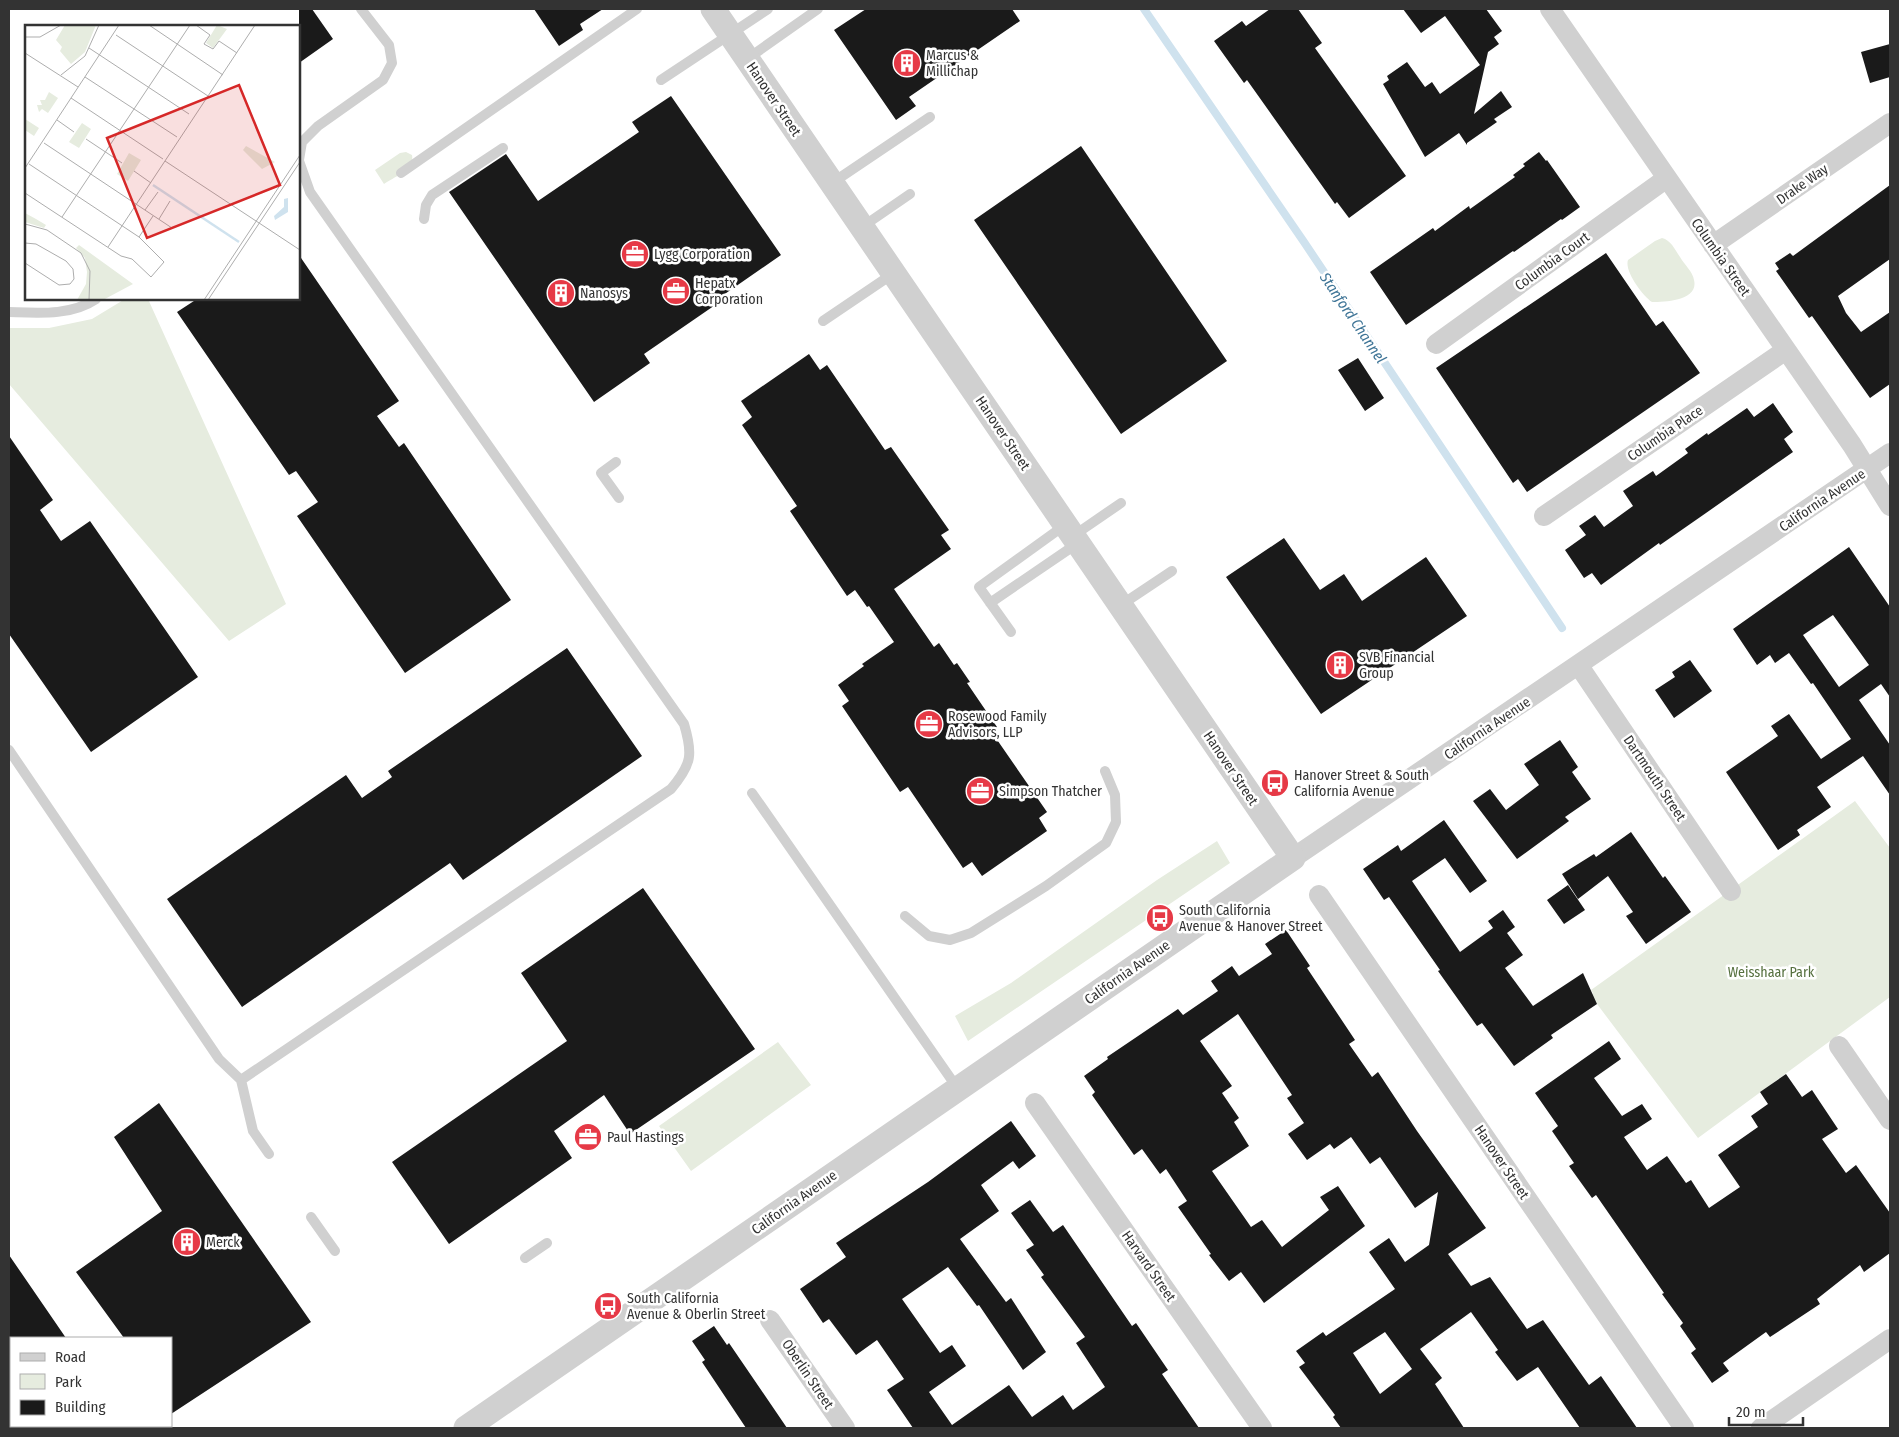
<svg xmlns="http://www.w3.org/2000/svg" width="1899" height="1437" font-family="'Fira Sans Condensed',sans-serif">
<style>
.green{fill:#e6ecdf}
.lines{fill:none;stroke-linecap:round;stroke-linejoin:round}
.stream{stroke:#cfe2ee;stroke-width:8}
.building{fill:#1a1a1a;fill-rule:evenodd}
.service{stroke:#d0d0d0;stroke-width:10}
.minor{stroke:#d0d0d0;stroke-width:20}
.tertiary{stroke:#d0d0d0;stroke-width:25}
.labels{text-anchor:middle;stroke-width:5;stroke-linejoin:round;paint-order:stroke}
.poi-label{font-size:14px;fill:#333;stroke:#fff;text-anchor:start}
.street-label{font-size:14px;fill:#333;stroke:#fff}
.park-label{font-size:14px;fill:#56703f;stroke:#fff}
.water-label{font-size:15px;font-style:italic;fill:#3f7597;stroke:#fff}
.inset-river{fill:none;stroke:#cfe2ee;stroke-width:2.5}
.inset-road{fill:none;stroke:#adadad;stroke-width:1}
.view{fill:#d62828;fill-opacity:0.15;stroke:#d62828;stroke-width:2.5}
.inset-edge{fill:none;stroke:#333;stroke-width:2.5}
</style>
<rect width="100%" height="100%" fill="#fff"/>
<path class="green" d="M406 152 412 155C415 169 394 177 384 184L375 170 400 153Z
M1662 238C1671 240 1675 250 1680 257 1684 264 1693 272 1694 280 1699 300 1666 302 1652 302 1643 296 1624 271 1628 260L1655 241Z
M125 299H148L286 604 229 641 9 384V328H49L92 319Z
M1855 801 1890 848V997L1698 1138 1591 996 1593 993 1591 990Z
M1217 841 1230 863 968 1041 955 1016 1011 983 1157 880Z
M778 1042 811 1085 691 1171 659 1126Z"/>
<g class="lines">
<path class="stream" d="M1144 9 1304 242 1562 628"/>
</g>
<path class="building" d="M299 9H312L333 39 299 63Z
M534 9H603L580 24 583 30 559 46Z
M866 9H1012L1020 21 909 97 916 106 896 120 834 30Z
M1270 9H1298L1322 43 1315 48 1406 176 1349 218 1337 202 1335 204 1247 80 1244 83 1214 41 1242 21 1246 26Z
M1403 9H1486L1502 31 1494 37 1499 44 1488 52 1474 114 1501 91 1512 107 1494 119 1497 122 1467 143V145L1459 133 1425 157 1383 84 1389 80 1387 76 1407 62 1425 87 1432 82 1440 94 1480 65 1445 16 1421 33Z
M1890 44V77L1870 83 1861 52Z
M671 96 781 255 719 298 721 301 644 354 650 363 594 402 449 192 506 154 538 201 639 132 632 122Z
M1081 146 1227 361 1121 434 974 220Z
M1539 152 1546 161 1547 160 1580 207 1562 220 1561 219 1514 252 1513 251 1406 325 1370 272 1433 228 1435 231 1469 206 1470 209 1515 177 1513 175 1525 166 1523 164Z
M1890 185V259L1838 296 1846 313 1861 332 1890 312V384L1870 398 1812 316 1809 318 1776 271 1779 269 1775 263 1790 253 1793 256Z
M1606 253 1656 326 1663 321 1700 373 1527 492 1518 479 1513 483 1436 368Z
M299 255 399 401 377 416 399 447 404 443 511 600 405 673 297 516 318 502 296 471 289 475 177 312 197 299H299Z
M809 354 820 370 827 365 885 450 891 447 949 530 941 535 951 549 894 589 934 647 939 643 954 665 957 663 970 682 967 683 997 727 991 731 1047 812 1039 818 1047 831 982 876 972 862 963 868 908 787 900 792 842 706 849 701 838 685 864 666 862 664 894 642 869 606 867 607 855 590 847 596 790 511 797 506 742 425 752 417 741 401Z
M1358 358 1384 398 1365 411 1338 370Z
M1773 403 1793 432 1784 439 1793 452 1706 513 1660 545 1659 543 1601 585 1592 573 1584 578 1565 550 1586 535 1579 526 1595 515 1604 527 1633 506 1623 491 1653 471 1656 476 1688 453 1685 449 1707 433 1708 435 1747 408 1754 417Z
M9 436 53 500 40 510 61 541 90 521 198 677 91 752 9 634Z
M1284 538 1320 590 1344 574 1362 601 1426 557 1467 616 1321 714 1226 577Z
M1849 547 1890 607V697L1881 684 1859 700 1890 745V795L1863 756 1817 787 1831 807 1797 830 1800 835 1778 850 1726 772 1778 736 1771 726 1789 714 1821 759 1851 739 1813 683 1811 684 1789 653 1775 663 1770 655 1757 665 1733 629ZM1833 615 1869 665 1839 687 1803 635Z
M567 648 642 756 463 880 450 863 242 1007 167 899 346 775 362 798 392 777 388 771Z
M1690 660 1712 691 1674 718 1655 690 1675 677 1672 672Z
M1560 740 1578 767 1572 772 1591 799 1565 817 1569 821 1517 859 1473 801 1490 789 1506 810 1539 785 1524 764Z
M1444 820 1487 881 1470 893 1445 858 1412 881 1460 952 1493 928 1488 921 1503 910 1515 927 1507 933 1523 955 1505 968 1533 1006 1583 973 1597 1004 1551 1035 1553 1038 1514 1066 1482 1023 1477 1026 1438 971 1440 970 1389 897 1384 900 1363 869 1398 845 1401 851Z
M1631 832 1663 878 1665 876 1691 912 1646 944 1626 916 1633 912 1608 876 1578 899 1562 874 1594 854 1596 857Z
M1568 885 1585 910 1564 924 1547 900Z
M643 888 755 1049 630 1134 604 1095 554 1131 572 1158 449 1244 392 1162 567 1041 521 973Z
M1286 930 1310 966 1307 968 1355 1040 1349 1044 1372 1077 1378 1072 1417 1131 1486 1228 1448 1254 1471 1286 1490 1277 1527 1329 1543 1320 1589 1385 1601 1376 1637 1428H1580L1538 1367 1517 1381 1495 1352 1498 1350 1471 1312 1420 1349 1442 1378 1435 1384 1464 1428H1341L1333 1417 1335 1415 1299 1367 1305 1363 1296 1351 1323 1332 1326 1336 1395 1289 1369 1252 1389 1238 1405 1262 1429 1245 1438 1192 1415 1208 1380 1157 1370 1164 1351 1137 1334 1149 1330 1144 1307 1160 1288 1134 1304 1123 1287 1098 1292 1095 1238 1014 1200 1041 1232 1086 1222 1093 1239 1118 1234 1122 1249 1146 1212 1171 1251 1227 1262 1220 1282 1247 1329 1210 1320 1197 1338 1186 1365 1226 1264 1303 1241 1272 1229 1281 1209 1255 1211 1254 1178 1207 1187 1201 1166 1169 1160 1174 1142 1149 1134 1155 1092 1095 1095 1092 1084 1076 1108 1059 1107 1057 1178 1009 1183 1015 1218 991 1211 981 1232 966 1239 976 1272 954 1265 944ZM1385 1332 1412 1369 1380 1394 1353 1353Z
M1609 1041 1621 1059 1594 1078 1622 1116 1642 1104 1652 1119 1624 1137 1647 1170 1667 1156 1686 1183 1691 1180 1709 1208 1740 1187 1718 1155 1758 1127 1751 1116 1768 1104 1760 1092 1786 1074 1802 1097 1812 1090 1838 1129 1822 1139 1846 1173 1856 1165 1890 1213V1253L1864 1272 1860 1265 1817 1299 1820 1304 1770 1337 1766 1332 1723 1363 1729 1371 1712 1383 1691 1353 1696 1349 1680 1326 1683 1323 1662 1294 1664 1293 1596 1195 1592 1198 1569 1166 1574 1163 1552 1131 1558 1126 1535 1093Z
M159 1103 311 1322 171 1414V1338H124L76 1272 162 1211 114 1137Z
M1011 1121 1036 1156 1019 1169 1013 1161 981 1185 999 1211 960 1239 1006 1302 1011 1298 1046 1352 1023 1370 979 1305 977 1306 948 1267 902 1299 940 1353 952 1345 966 1366 929 1392 952 1425 1009 1385 1032 1417 1063 1395 1073 1410 1105 1387 1076 1343 1085 1337 1041 1277 1044 1275 1026 1250 1034 1245 1011 1213 1030 1200 1053 1232 1063 1225 1132 1326 1136 1323 1168 1370 1162 1374 1199 1428H913L887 1390 904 1379 877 1340 856 1355 829 1319 823 1323 800 1289 846 1257 836 1243 928 1182Z
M9 1255 66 1338H9Z
M714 1326 727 1345 729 1343 787 1428H746L702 1362 705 1360 692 1341Z"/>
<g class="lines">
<path class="service" d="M747 59 818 9
M661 80 768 9
M299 160 302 142 318 126 383 80 392 63 389 45 361 9
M401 173 637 9
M832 183 930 117
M424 219 426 205 432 195 503 148
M862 227 910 194
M9 312C38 313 71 316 96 299
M823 321 894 273
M616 462 601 473 619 498
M1073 536 1121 503
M990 603 1078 543
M1121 605 1172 571
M1011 632 979 587 1065 525
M9 750 219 1059 241 1080 253 1131 269 1154
M752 793 958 1089
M905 916 929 936 950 940 971 933 1046 886 1106 843 1116 822 1115 795 1105 771
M241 1080 671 789C692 764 693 754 684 724L310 192 299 161
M311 1217 335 1251
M525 1258 547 1243"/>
<path class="minor" d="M1550 9 1852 445 1890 506
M1713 245 1890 123
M1436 344 1667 178
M1544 516 1786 350
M1579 666 1731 891
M1293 858 1890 453
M1319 895 1684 1428
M1839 1046 1890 1120
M1035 1103 1262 1428
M770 1320 845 1428
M1761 1428 1890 1339"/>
<path class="tertiary" d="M466 1428 1293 858 713 9"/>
</g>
<defs>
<symbol id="building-disc" viewBox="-11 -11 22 22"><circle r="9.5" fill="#e63946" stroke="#fff"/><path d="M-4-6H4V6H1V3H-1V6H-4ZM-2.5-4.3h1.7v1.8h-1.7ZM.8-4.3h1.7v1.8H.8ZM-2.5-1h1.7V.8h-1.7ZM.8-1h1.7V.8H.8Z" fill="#fff"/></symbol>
<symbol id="office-disc" viewBox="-11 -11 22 22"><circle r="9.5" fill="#e63946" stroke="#fff"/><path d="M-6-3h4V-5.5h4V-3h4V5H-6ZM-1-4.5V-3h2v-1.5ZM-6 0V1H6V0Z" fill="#fff"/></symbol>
<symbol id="bus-disc" viewBox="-11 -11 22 22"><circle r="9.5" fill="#e63946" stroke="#fff"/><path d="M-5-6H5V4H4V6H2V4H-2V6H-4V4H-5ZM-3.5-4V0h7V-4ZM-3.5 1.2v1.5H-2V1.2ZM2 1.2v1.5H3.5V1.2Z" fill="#fff"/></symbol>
</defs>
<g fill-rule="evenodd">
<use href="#building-disc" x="891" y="47" width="32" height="32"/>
<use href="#office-disc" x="619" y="238" width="32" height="32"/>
<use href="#office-disc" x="660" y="275" width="32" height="32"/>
<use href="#building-disc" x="545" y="277" width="32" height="32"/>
<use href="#building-disc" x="1324" y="649" width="32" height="32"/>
<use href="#office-disc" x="913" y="708" width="32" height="32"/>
<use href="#bus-disc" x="1259" y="767" width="32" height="32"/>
<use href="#office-disc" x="964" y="775" width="32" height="32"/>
<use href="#bus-disc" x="1144" y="902" width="32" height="32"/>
<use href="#office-disc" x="572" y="1121" width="32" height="32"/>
<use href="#building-disc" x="171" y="1226" width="32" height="32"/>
<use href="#bus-disc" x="592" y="1290" width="32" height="32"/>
</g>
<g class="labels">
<g class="poi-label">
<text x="926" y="60">Marcus &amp;<tspan x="926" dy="16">Millichap</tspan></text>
<text x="654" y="259">Lygg Corporation</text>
<text x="695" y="288">Hepatx<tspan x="695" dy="16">Corporation</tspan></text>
<text x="580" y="298">Nanosys</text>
<text x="1359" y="662">SVB Financial<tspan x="1359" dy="16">Group</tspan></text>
<text x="948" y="721">Rosewood Family<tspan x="948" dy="16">Advisors, LLP</tspan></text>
<text x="1294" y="780">Hanover Street &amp; South<tspan x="1294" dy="16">California Avenue</tspan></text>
<text x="999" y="796">Simpson Thatcher</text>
<text x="1179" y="915">South California<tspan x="1179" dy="16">Avenue &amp; Hanover Street</tspan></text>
<text x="607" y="1142">Paul Hastings</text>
<text x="206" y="1247">Merck</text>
<text x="627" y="1303">South California<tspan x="627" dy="16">Avenue &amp; Oberlin Street</tspan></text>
</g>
<g class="street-label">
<text transform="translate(774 99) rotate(56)" y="5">Hanover Street</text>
<text transform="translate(1802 184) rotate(-35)" y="5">Drake Way</text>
<text transform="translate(1721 257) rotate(55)" y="5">Columbia Street</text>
<text transform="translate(1552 261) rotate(-36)" y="5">Columbia Court</text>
<text transform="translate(1003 433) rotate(56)" y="5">Hanover Street</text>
<text transform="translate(1665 433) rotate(-34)" y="5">Columbia Place</text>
<text transform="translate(1822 500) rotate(-34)" y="5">California Avenue</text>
<text transform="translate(1487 728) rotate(-34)" y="5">California Avenue</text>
<text transform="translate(1231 768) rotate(56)" y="5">Hanover Street</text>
<text transform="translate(1655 778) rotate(56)" y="5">Dartmouth Street</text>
<text transform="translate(1127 972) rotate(-35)" y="5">California Avenue</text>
<text transform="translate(1502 1162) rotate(56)" y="5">Hanover Street</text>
<text transform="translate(794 1202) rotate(-35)" y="5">California Avenue</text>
<text transform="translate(1149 1266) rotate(55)" y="5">Harvard Street</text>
<text transform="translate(808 1374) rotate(56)" y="5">Oberlin Street</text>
</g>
<g class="park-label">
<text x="1771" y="977">Weisshaar Park</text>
</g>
<g class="water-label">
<text transform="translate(1353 318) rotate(56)" y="5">Stanford Channel</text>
</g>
</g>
<g transform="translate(25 25)">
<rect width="275" height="275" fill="#fff"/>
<path d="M40 0H71L60 27 46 39 35 26 37 22 31 15ZM192 0 202 4 188 23 181 18ZM24 67 33 73 23 88 17 84 14 87 12 80H17L15 75H20ZM0 94 14 103 9 111 0 105ZM57 98 66 104 54 123 44 117ZM221 121 250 137 237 144 218 125ZM104 128 116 135 103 156 92 149ZM0 188 11 194 21 200 19 203 0 197ZM54 220 108 259 78 275H52L61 259 62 247 60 233 51 223Z" fill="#e6ecdf"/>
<path d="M263 173V187L250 195 249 191 259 182V174Z" fill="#cfe2ee"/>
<path class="inset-river" d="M128 160 214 217"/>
<path class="inset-road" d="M124 0 198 50M171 0 185 10 179 19 188 24 194 16 212 28M91 10 183 71M0 12H15L36 0M64 23 164 89M0 28 53 62M36 50 60 31 74 0M60 52 152 112M46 73 138 134M32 95 49 107M61 114 97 138M19 118 147 203M140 136 275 225M0 143 94 0M109 146 126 158M0 168 96 231 107 234 126 252 139 237 114 212 4 139M120 185 133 167M37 192 165 0M134 194 145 176M0 199 22 205 56 228 65 246 64 275M114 212 128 191M0 218 11 219 41 236 48 244 49 254 45 259 34 260 0 238M83 222 230 0M179 275 275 130M183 275 275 137"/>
<path class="view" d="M214 60 255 160 122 213 82 113Z"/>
<rect width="275" height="275" class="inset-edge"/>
</g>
<rect width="1899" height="1437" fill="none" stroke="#333333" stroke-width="20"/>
<rect x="10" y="1337" width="162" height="90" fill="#ffffff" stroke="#adadad"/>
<rect x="20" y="1353" width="25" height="8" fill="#d0d0d0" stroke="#adadad"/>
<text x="55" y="1362" font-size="15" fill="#333333">Road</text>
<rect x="20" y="1374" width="25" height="15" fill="#e6ecdf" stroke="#adadad"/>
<text x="55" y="1387" font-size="15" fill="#333333">Park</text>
<rect x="20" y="1400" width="25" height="15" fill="#1a1a1a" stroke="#adadad"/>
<text x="55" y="1412" font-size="15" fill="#333333">Building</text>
<path d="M1729 1417v8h74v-8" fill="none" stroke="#333333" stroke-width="2.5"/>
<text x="1736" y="1417" font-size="15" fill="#333333" stroke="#ffffff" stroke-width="4" paint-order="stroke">20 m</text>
</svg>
